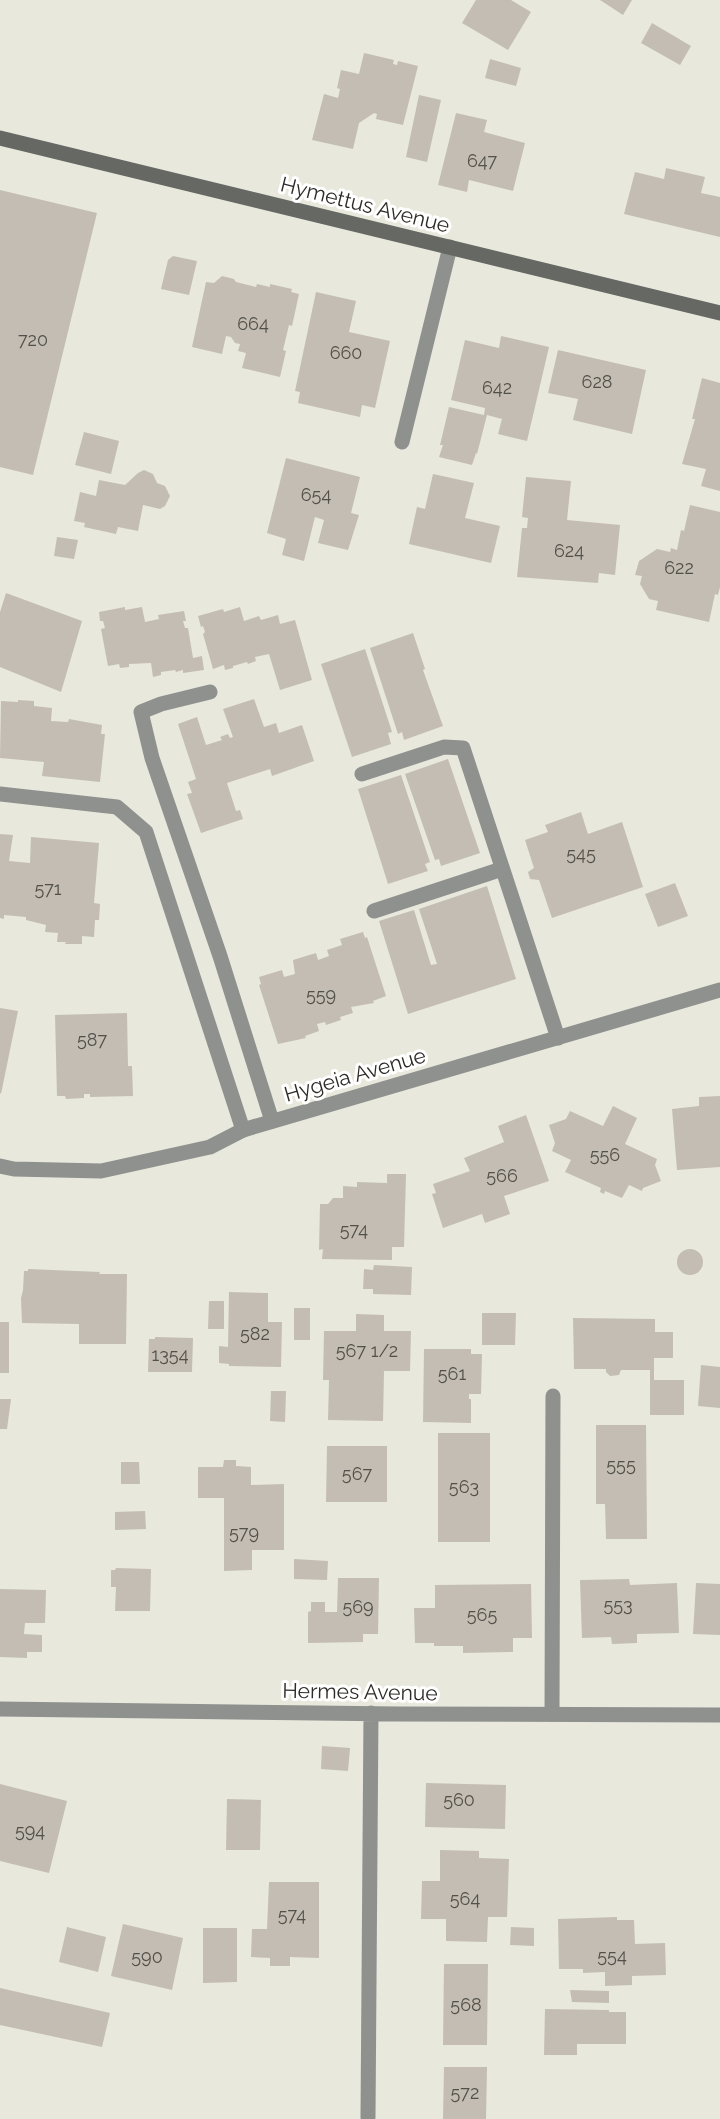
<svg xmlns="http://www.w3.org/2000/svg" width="720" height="2119" font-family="Raleway,sans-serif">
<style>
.building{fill:#c4bdb4}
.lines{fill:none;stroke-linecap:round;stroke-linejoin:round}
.lane{stroke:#8e918d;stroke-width:15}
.street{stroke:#8e918d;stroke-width:15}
.secondary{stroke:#656863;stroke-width:15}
.labels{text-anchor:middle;stroke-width:6;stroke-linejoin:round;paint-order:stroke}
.number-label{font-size:18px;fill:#52504a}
.street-label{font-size:21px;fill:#2c2b27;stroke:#fff}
</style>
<rect width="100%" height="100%" fill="#e8e8dd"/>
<path class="building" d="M476 0H511L531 12 508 50 462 23Z
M600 0H632L623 15Z
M652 23 691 46 680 65 641 43Z
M364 53 394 60 393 64 397 65 398 61 418 66 403 125 376 119 377 114 374 113 359 123 353 149 312 140 324 94 338 98 340 89 337 88 341 70 359 74Z
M490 59 521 68 516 86 485 78Z
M419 95 441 100 427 162 406 157Z
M456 113 487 120 484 132 525 143 513 191 469 180 467 192 438 185Z
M666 168 705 177 701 193 720 197V237L624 214 635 172 664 179Z
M0 190 97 213 33 475 0 467Z
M173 256 197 261 189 295 161 289 168 260Z
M222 276 234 279 236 282 256 287 257 284 270 287V284L292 289 291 292 299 294 292 326 289 325 283 350 286 351 280 377 242 368 246 353 238 351 240 344 235 343 231 337 226 336 222 354 192 347 206 282 214 283Z
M316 292 356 301 349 332 390 341 375 408 362 405 360 417 298 403 300 392 295 391Z
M501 336 549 347 527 441 498 434 502 419 487 415 477 454 476 453 472 465 439 457 443 445H440L449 407 484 415 485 408 451 400 465 340 499 348Z
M558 350 646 370 632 434 573 420 578 399 548 393Z
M702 378 720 383V491L701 486 706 469 682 464 695 419H692Z
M84 432 119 441 111 474 75 465Z
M286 458 360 477 351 513 359 515 348 550 318 543 324 520 315 517 304 561 282 555 286 539 267 533Z
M144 470 153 474 157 483 165 486 170 496 165 506 160 509 143 505 138 531 118 527 116 534 84 527 85 523 74 521 80 492 96 496 99 480 125 485 138 473Z
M433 474 474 483 465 518 500 526 491 563 409 544 417 507 425 509Z
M526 477 571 481 567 520 620 525 615 575 599 573 598 583 517 577 522 528H527L528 518 522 517Z
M690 505 720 512V587L718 595 715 594 709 622 656 610 658 601 649 599 640 584 642 576 635 575 639 561 657 549 670 552 671 548 677 550 681 530 684 531Z
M57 537 78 540 74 559 54 556Z
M6 593 82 621 61 692 0 667V612Z
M125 607V610L142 607 145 622 159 619 158 615 184 611 186 621H183L185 628H188L193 658 202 656 204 670 183 673V670L176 672 175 670 161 672V675L153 677 151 663 129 664V667L120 668 119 664 108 666 101 629 105 628 103 621H100L99 612Z
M240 607 244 621 259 616 261 620 278 615 280 624 295 620 312 680 280 690 269 654 255 657 256 661 248 664 247 662 233 666V668L225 670 224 665 213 669 203 634 205 632 203 626 201 627 198 616 223 609 224 612Z
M413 633 425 669 423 670 443 726 404 740 402 732 398 734 370 648Z
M365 649 392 732 388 733 391 744 352 757 321 664Z
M254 699 264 727 276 723 279 733 302 725 314 761 272 776 270 769 227 783 236 811 240 810 243 819 201 833 187 794 192 793 188 782 196 779 178 724 197 717 206 745 222 740 220 737 228 734 230 738 233 737 223 709Z
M18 700 34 701V706L52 708 51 721 68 722 69 719 102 725 101 734H105L100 782 42 776 44 762 0 758 1 701 18 702Z
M448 759 480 853 441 866 439 859 435 860 405 774Z
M401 775 430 862 425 864 428 871 388 884 358 789Z
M581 812 588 834 622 822 643 887 552 918 539 880 530 879 528 872 534 868 525 840 548 832 545 825Z
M0 834 13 835 9 861 30 863 31 837 99 843 94 903 100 904 99 920H95L94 937 82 936V944H65L66 942H57L58 933 45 932 46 925 26 920V917L4 915V919L0 918Z
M675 883 688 916 658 927 645 894Z
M487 886 516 979 408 1014 379 921 414 910 431 965 437 964 419 909Z
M363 932 365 938 367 937 386 996 373 1001 374 1003 351 1007 353 1013 340 1017 341 1020 326 1025 325 1022 317 1024 319 1031 305 1036 306 1038 278 1044 259 985 261 984 259 977 282 970 284 977 295 974 293 960 316 953 318 960 329 956 327 950 342 945 340 939Z
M0 1008 18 1011 1 1094 0 1093Z
M127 1013 128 1066H132L133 1096 90 1097V1094H84V1098L66 1099 65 1096H57L55 1015Z
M720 1096V1167L677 1170 672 1109 699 1106V1097Z
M613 1106 637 1118 625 1144 657 1159 655 1165 661 1181 643 1188 642 1191 629 1185 622 1198 605 1191 604 1194 600 1192 601 1188 565 1172 571 1160 552 1151 555 1143 549 1125 566 1119 570 1111 603 1126Z
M526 1115 549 1181 504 1196 510 1214 485 1223 482 1214 443 1228 432 1194 436 1193 433 1184 470 1171 464 1158 504 1142 498 1126Z
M387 1174H406L404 1247H392V1260L322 1259 323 1249 319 1250 320 1204H328L333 1198H343V1186L357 1187V1182L387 1183Z
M677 1262a13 13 0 1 1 26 0a13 13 0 1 1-26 0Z
M374 1265 412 1267 411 1295 373 1294V1289H363L364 1269 373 1270Z
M28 1269 100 1272 99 1274H127L126 1344H79V1324L22 1323 21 1298 23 1290 24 1271H28Z
M229 1292 268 1293V1322H282L281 1367 229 1366V1364L219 1363V1346L228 1347Z
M209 1301H224V1329H208Z
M294 1308H310V1340H294Z
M482 1313H516L515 1345H482Z
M356 1314 384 1315V1331H411L410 1371H384L383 1421 328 1420 329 1380H323L324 1331H356Z
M573 1318 655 1319V1332H673V1358H654V1380H684V1415H650V1370H621L619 1375 610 1376 606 1372V1369H574Z
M0 1322H9V1373H0Z
M155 1337 193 1338 192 1372H148L149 1339H155Z
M424 1349H471V1354H482L481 1394H469V1399H471V1423L423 1422Z
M701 1365 720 1367V1408L698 1406Z
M271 1391H286L285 1422 270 1421Z
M0 1399H11L7 1429H0Z
M596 1425H646L647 1539H606L605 1504H596Z
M438 1433H490V1542H438Z
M327 1446H387V1502H326Z
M224 1460H236V1466L251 1467V1485L284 1484V1550H252V1570L224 1571V1498H198V1467H223Z
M121 1462H139L140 1484H121Z
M145 1511 146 1529 115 1530V1512Z
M294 1559 328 1561 327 1580 294 1579Z
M116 1568 151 1569 150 1611H115L116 1587H111V1570H115Z
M338 1578H379L378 1634H363V1642L308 1643V1612L311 1611V1602H325V1612H337Z
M629 1579 630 1585 677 1583 679 1633 637 1634V1643L612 1644 611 1637 582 1638 580 1580Z
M696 1583 720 1584V1635L693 1634Z
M531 1584 532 1638H513V1652L463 1653V1646H434V1643H415L414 1608H435V1585Z
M0 1589 46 1590 45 1623H25L24 1634 42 1635V1652H27V1658L0 1657Z
M322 1746 350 1748 348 1771 321 1769Z
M426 1783 506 1785 505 1829 425 1827Z
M0 1784 67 1801 49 1873 0 1861Z
M227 1799 261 1800 260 1850H226Z
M440 1850 479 1851V1858L509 1859 507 1917H488L487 1942 446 1941V1919H421L422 1881H440Z
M269 1882H319V1958L290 1957V1966H270V1958L251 1957 252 1929H267Z
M617 1917V1920H634L635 1944 665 1943 666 1975 632 1976V1985L605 1986V1972L583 1973V1969H559L558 1919Z
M123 1924 183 1938 172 1990 111 1976Z
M67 1927 106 1937 98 1972 59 1962Z
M511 1927 534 1928V1946L510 1945Z
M203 1928H237V1982L203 1983Z
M444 1964H488L487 2045H443Z
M0 1988 110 2013 102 2047 0 2025Z
M570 1990 609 1991V2003L572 2002Z
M545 2009 609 2010V2012H626V2044H577V2055H544Z
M444 2067H487L486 2119H443Z"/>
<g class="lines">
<path class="lane" d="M402 442 450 247
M210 692 161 704 141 712 152 758 220 956 272 1121
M362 774 444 747 463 748 558 1038
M0 794 117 807 146 832 243 1130
M374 911 502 869
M552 1714 553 1396"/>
<path class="street" d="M0 1166 14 1169 101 1171 210 1147 243 1130 720 990
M0 1709 398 1714 720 1715
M368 2117 371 1713"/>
<path class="secondary" d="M0 138 720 313"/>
</g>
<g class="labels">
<g class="number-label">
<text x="482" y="167">647</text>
<text x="253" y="330">664</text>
<text x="33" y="346">720</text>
<text x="346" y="359">660</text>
<text x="597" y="388">628</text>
<text x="497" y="394">642</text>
<text x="316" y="501">654</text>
<text x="569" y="557">624</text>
<text x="679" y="574">622</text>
<text x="581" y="860">545</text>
<text x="48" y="895">571</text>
<text x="321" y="1001">559</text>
<text x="92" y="1046">587</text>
<text x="605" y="1161">556</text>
<text x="502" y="1182">566</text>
<text x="354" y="1236">574</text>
<text x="255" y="1340">582</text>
<text x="367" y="1357">567 1/2</text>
<text x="170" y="1361">1354</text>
<text x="452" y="1380">561</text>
<text x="621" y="1471">555</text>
<text x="357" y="1480">567</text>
<text x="464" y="1493">563</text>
<text x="244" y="1539">579</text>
<text x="618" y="1611">553</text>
<text x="358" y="1613">569</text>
<text x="482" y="1621">565</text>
<text x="459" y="1806">560</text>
<text x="30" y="1837">594</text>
<text x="465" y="1905">564</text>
<text x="292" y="1921">574</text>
<text x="612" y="1962">554</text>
<text x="147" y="1963">590</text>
<text x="466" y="2011">568</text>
<text x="465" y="2099">572</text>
</g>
<g class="street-label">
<text transform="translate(365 205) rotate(14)" y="7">Hymettus Avenue</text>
<text transform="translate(355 1075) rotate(-16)" y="7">Hygeia Avenue</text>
<text transform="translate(360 1692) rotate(1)" y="7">Hermes Avenue</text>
</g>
</g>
</svg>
